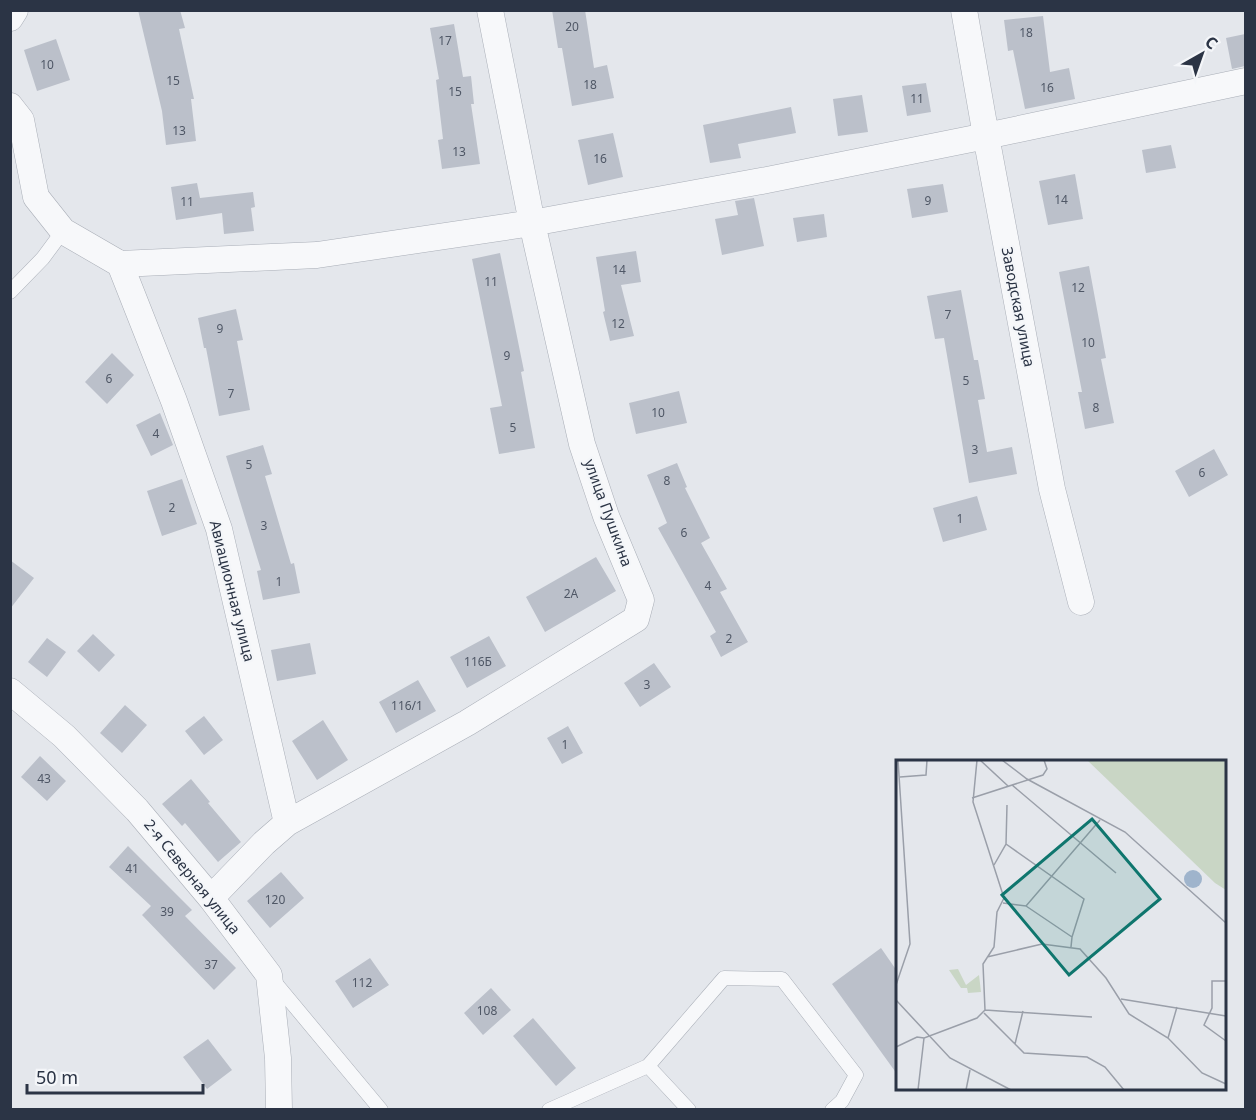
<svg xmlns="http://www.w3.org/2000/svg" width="1256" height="1120" font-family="'Noto Sans',sans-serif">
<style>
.building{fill:#bbc0ca}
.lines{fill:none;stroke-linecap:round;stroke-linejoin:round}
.service-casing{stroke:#a9aeb7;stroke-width:15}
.minor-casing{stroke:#a9aeb7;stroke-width:27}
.service{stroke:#f7f8fa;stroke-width:14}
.minor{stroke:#f7f8fa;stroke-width:26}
.labels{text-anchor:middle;stroke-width:4.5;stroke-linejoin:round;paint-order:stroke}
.number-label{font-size:12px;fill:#4f5766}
.street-label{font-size:15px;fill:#2b3445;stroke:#f4f6f9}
.inset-road{fill:none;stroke:#9a9fa9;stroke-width:1.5}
.view{fill:#0f766e;fill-opacity:0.15;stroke:#0f766e;stroke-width:3}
.inset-edge{fill:none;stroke:#2b3445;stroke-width:3}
</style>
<rect width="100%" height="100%" fill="#e4e7ec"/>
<path class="building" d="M138 10H180L185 28 179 29 194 99H191L196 141 166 145 162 111Z
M552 10H585L594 68 607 65 614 98 572 106 562 48H558Z
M1043 16 1050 72 1069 68 1075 99 1025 109 1013 50 1008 51 1004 20Z
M454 24 463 77 471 76 474 104H471L480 164 442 169 438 140 443 139 436 80 439 79 430 28Z
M1245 34V66L1232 69 1226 38Z
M56 39 70 80 37 91 24 50Z
M926 83 931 112 907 116 902 86Z
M862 95 868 132 838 136 833 99Z
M791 107 796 133 738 144 741 158 710 163 703 125Z
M613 133 623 177 588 185 578 140Z
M1171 145 1176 168 1146 173 1142 150Z
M1075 174 1083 219 1048 225 1039 181Z
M197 183 200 198 253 192 255 207 251 208 254 231 224 234 222 213 176 220 171 187Z
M943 184 948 212 912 218 907 189Z
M754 198 764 246 722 255 715 219 738 215 735 201Z
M824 214 827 237 797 242 793 218Z
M636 251 641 282 621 285 634 336 610 341 603 312 605 311 596 257Z
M500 253 524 371 521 372 535 448 499 454 490 408 502 406 472 259Z
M1089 266 1106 358 1101 359 1114 423 1085 429 1078 392H1082L1059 272Z
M961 290 974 360H978L985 399 978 400 987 452 1012 447 1017 474 969 483 944 338 935 339 927 296Z
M236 309 243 340 237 341 250 410 219 416 206 348H204L198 318Z
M112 353 134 375 107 404 85 382Z
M679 391 687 423 636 434 629 403Z
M160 413 173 445 151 456 136 425Z
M263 445 272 474 265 476 291 564 294 563 300 593 263 600 257 571 261 570 226 456Z
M1214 449 1228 475 1189 497 1175 471Z
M677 463 687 487 685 488 710 538 701 543 727 589 720 592 748 642 721 657 710 636 716 632 658 528 667 523 647 475Z
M182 479 197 524 162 536 147 491Z
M977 496 987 530 943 542 933 508Z
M596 557 616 591 545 632 526 597Z
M10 560 34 578 10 609Z
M93 634 115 655 99 672 77 651Z
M489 636 506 666 467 688 450 657Z
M47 638 66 652 47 677 28 662Z
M310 643 316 674 277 681 271 650Z
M654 663 671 687 640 707 624 683Z
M418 680 436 711 396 733 379 702Z
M125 705 147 725 122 753 100 733Z
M204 716 223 740 204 755 185 731Z
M323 720 348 760 317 780 292 741Z
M568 726 583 753 562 764 547 738Z
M40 756 66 781 47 801 21 777Z
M191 779 210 802 208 803 241 842 218 862 185 823 182 826 162 804Z
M128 846 192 910 185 916 236 968 214 990 142 915 151 906 109 867Z
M281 872 304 898 270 928 247 901Z
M881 948 897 971V1074L832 984Z
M370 958 389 985 353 1008 335 981Z
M491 988 511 1010 483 1035 464 1013Z
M533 1018 576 1068 556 1086 513 1036Z
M208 1039 232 1070 207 1089 183 1057Z"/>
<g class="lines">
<defs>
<path id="service" d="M10 292 43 258 63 231
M272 979 381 1110
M648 1066 689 1110
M549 1110 648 1066 724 978 782 979 856 1075 842 1101 832 1110"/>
<path id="minor" d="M964 10 986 136 1052 489 1081 602
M10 18 15 10
M10 106 21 120 36 197 63 231 120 264 317 255 532 223 767 180 986 136 1246 81
M120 264 174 401 219 529 287 823 264 843 211 898
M10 691 64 736 137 810 211 898 269 975 278 1058 279 1110
M287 823 467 723 636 619 641 600 606 516 582 444 532 223 490 10"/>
</defs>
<use href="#service" class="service-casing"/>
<use href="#minor" class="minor-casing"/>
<use href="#service" class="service"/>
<use href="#minor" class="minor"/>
</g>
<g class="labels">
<g class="number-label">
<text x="572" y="31">20</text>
<text x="1026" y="37">18</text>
<text x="445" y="45">17</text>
<text x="47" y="69">10</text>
<text x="173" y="85">15</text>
<text x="590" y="89">18</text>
<text x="1047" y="92">16</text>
<text x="455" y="96">15</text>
<text x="917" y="103">11</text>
<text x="179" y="135">13</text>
<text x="459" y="156">13</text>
<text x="600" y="163">16</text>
<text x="1061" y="204">14</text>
<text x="928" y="205">9</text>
<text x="187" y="206">11</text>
<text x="619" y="274">14</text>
<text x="491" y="286">11</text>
<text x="1078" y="292">12</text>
<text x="948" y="319">7</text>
<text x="618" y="328">12</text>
<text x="220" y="333">9</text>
<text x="1088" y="347">10</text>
<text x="507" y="360">9</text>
<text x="109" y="383">6</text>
<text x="966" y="385">5</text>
<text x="231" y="398">7</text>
<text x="1096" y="412">8</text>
<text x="658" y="417">10</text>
<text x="513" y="432">5</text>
<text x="156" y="438">4</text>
<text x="975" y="454">3</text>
<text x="249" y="469">5</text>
<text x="1202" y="477">6</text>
<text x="667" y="485">8</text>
<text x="172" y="512">2</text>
<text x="960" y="523">1</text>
<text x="264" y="530">3</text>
<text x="684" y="537">6</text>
<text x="279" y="586">1</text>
<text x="708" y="590">4</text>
<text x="571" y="598">2А</text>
<text x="729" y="643">2</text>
<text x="478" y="666">116Б</text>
<text x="647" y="689">3</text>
<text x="407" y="710">116/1</text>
<text x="565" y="749">1</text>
<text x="44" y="783">43</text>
<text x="132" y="873">41</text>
<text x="275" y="904">120</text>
<text x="167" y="916">39</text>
<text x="211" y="969">37</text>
<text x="362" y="987">112</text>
<text x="487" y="1015">108</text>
</g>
<g class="street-label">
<text transform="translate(1018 307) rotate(79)" y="5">Заводская улица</text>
<text transform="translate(608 513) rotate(70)" y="5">улица Пушкина</text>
<text transform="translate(232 591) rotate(76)" y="5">Авиационная улица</text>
<text transform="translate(192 877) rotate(51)" y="5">2-я Северная улица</text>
</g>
</g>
<g transform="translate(896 760)">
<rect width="330" height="330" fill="#e4e7ec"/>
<path d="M191 0H330V130L319 123Z" fill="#c9d6c5"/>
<path d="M62 209 70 225 83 215 85 232 72 233 71 228H65L53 210Z" fill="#c9d6c5"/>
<path d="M288 119a9 9 0 1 1 18 0a9 9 0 1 1-18 0Z" fill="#9fb4cc"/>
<path class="inset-road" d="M84 0 112 26M106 0 131 19 229 72 330 163M4 17 30 15 31 0M116 25 220 113M76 38 147 15 151 9 148 0M110 84 188 139 176 177M98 105 110 84 111 45M107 143 130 146 204 60M130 146 176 177 175 187M91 197 146 184 184 189 210 218 233 254 272 278 306 313 330 324M330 221H316V248L308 265 330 281M0 225 14 184 2 0M225 239 330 256M0 240 54 298 115 330M89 250 196 257M88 253 128 293 191 297 209 307 228 330M272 278 281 247M119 284 127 251M0 287 21 277 28 278M22 330 28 278 81 258 89 250 87 204 98 187 101 152 108 138 77 42 81 0M70 330 74 310"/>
<path class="view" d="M196 59 264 139 173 215 106 135Z"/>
<rect width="330" height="330" class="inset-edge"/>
</g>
<rect width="1256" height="1120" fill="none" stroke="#2b3445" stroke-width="24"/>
<g transform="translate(1202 54) rotate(40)" stroke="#f4f6f9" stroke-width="4.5" paint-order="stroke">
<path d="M0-4.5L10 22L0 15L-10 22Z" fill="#2b3445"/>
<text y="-9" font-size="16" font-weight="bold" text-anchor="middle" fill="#2b3445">С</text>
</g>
<path d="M27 1084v9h176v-9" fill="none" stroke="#2b3445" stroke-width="3"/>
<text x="36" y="1084" font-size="18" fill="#2b3445" stroke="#f4f6f9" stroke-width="4.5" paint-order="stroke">50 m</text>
</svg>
